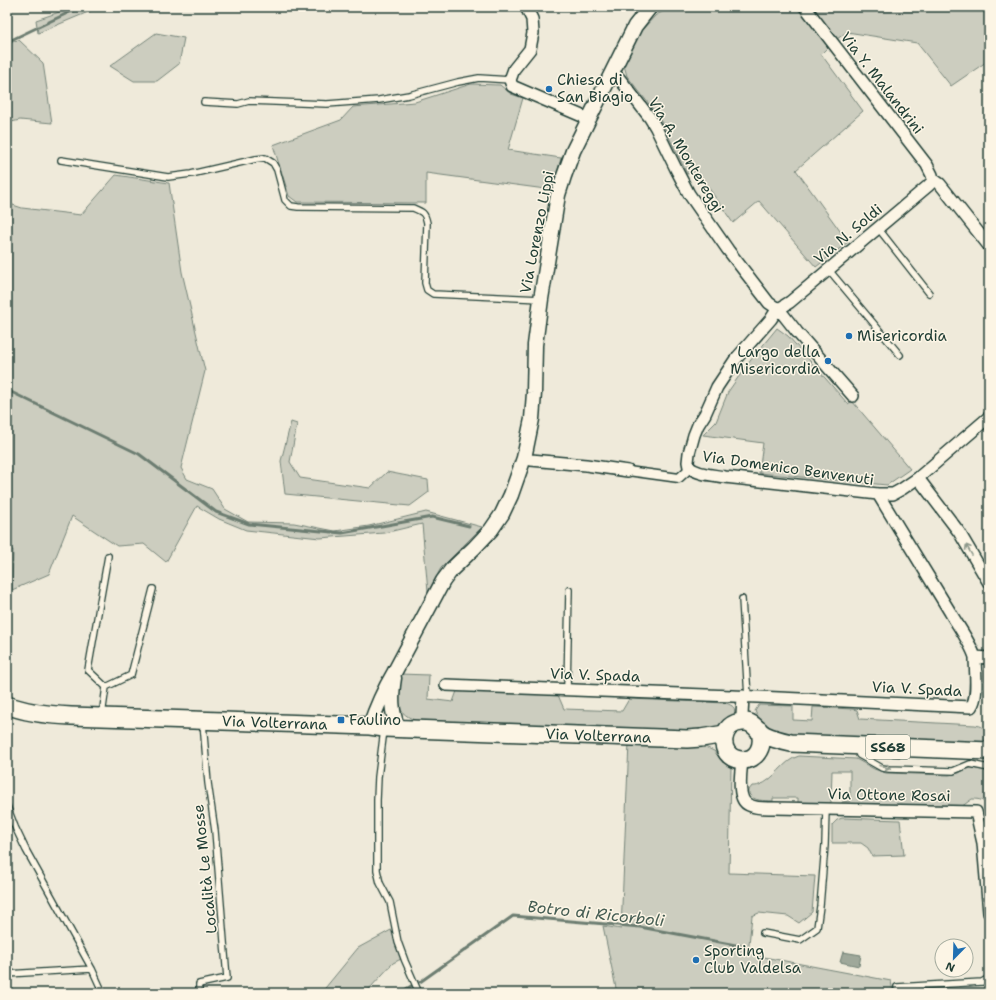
<svg xmlns="http://www.w3.org/2000/svg" width="996" height="1000" font-family="'Shantell Sans',sans-serif">
<style>
.green{fill:#cccdbf;stroke:#76857a}
.water{fill:#9fa89a;stroke:#6c7d71}
.lines{fill:none;stroke-linecap:round;stroke-linejoin:round}
.stream{stroke:#6c7d71;stroke-width:3}
.service-casing{stroke:#1f3d34;stroke-width:8}
.pedestrian-casing{stroke:#1f3d34;stroke-width:11}
.minor-casing{stroke:#1f3d34;stroke-width:14}
.tertiary-casing{stroke:#1f3d34;stroke-width:17}
.primary-casing{stroke:#1f3d34;stroke-width:20}
.service{stroke:#fcf5e5;stroke-width:5.5}
.pedestrian{stroke:#fcf5e5;stroke-width:8}
.minor{stroke:#fcf5e5;stroke-width:11}
.tertiary{stroke:#fcf5e5;stroke-width:14}
.primary{stroke:#fcf5e5;stroke-width:17}
.oneway{stroke:#8e998c}
.poi-dot{fill:#1f6fb2;stroke:#fcf5e5;stroke-width:1.5}
.labels{text-anchor:middle;stroke-width:3;stroke-linejoin:round;paint-order:stroke}
.shield{fill:#fcf5e5;stroke:#617469;stroke-width:1}
.shield-label{font-size:14px;font-weight:bold;fill:#1f3d34}
.poi-label{font-size:15px;fill:#1f3d34;stroke:#fcf5e5;text-anchor:start}
.street-label{font-size:15px;fill:#1f3d34;stroke:#fcf5e5}
.water-label{font-size:16px;font-style:italic;fill:#455d53;stroke:#fcf5e5}
</style>
<rect width="100%" height="100%" fill="#efeada"/>
<filter id="ink" filterUnits="userSpaceOnUse"><feTurbulence type="fractalNoise" baseFrequency=".025" numOctaves="2"/><feDisplacementMap in="SourceGraphic" scale="8" xChannelSelector="R" yChannelSelector="G"/><feConvolveMatrix kernelMatrix="1 2 1 2 8 2 1 2 1" color-interpolation-filters="sRGB"/></filter>
<g filter="url(#ink)">
<path class="green" d="M74 7H111L93 10 38 33 36 20Z
M672 7H793L802 12 829 46 821 54 863 111 796 170 848 242 816 267 759 201 733 223 697 171 687 174 662 123 649 104 627 76 623 62 639 33 656 15Z
M812 7H986L989 12V60L951 86 917 43 847 32 837 39Z
M156 33 184 38 179 64 157 81H134L110 66Z
M19 40 43 63 52 123 20 120 7 123V42Z
M471 84 500 85 511 94 523 98 508 150 561 158 553 190 426 173V203L297 202 289 196 273 145 341 120 353 107 415 102Z
M116 175 169 183 182 272 205 371 181 468 187 479 212 489 225 509 248 522 294 523 335 531 369 526 426 512 482 527 441 568 428 592 422 524 384 533 320 538 246 530 219 519 197 506 166 562 144 544 117 546 72 516 49 574 12 590 13 550 7 551V203L22 208 81 215Z
M777 328 788 336 848 404 852 401 910 469 887 485 759 473 763 443 703 435 716 422 728 392 746 366Z
M291 422 297 424 290 462 300 478 370 488 387 472 428 480 429 492 410 506 285 494 281 461Z
M400 674 429 675 428 699 453 702 457 691 558 695 564 709 622 711 629 699 726 703C733 706 736 707 734 715L725 720 717 730 698 732 417 721C391 711 398 697 400 674Z
M759 705 793 706V720L812 721 813 707 852 709 857 710 860 719 975 725 980 726 984 728 986 732 984 743 781 736C774 731 757 719 755 711Z
M629 743 703 746 714 751 722 761 731 768 729 873 815 876 812 912 799 923 788 916 759 913 752 916 748 954 891 981 893 993H617L603 926 621 929Z
M799 756 856 759 874 769 886 773 949 775 959 773 964 770 971 768 988 771 989 787V807C985 800 979 799 972 799L961 807 842 805V802L850 801V771H832L831 802 829 804 798 803V798H773V801C763 800 755 802 749 794V790L752 786C755 786 757 786 759 785 774 781 783 760 799 756Z
M842 818 900 820 904 855 872 856 868 848 861 843H832V825L837 820Z
M391 930 401 959 393 963 370 988 364 993H321L358 948Z"/>
<path class="water" d="M843 952 861 955 859 966 840 962Z"/>
<g class="lines">
<path class="stream" d="M7 42 76 9 88 7
M7 390 139 454 216 512 249 524 342 533 432 517 469 526
M420 982 513 916 640 927 741 946
M400 993 411 986"/>
<defs>
<path id="service" d="M204 102 238 104 249 101 327 104 379 100 409 95 458 82 479 78 510 80
M61 160 168 177 191 174 256 159 265 158 273 163 277 170 285 200 291 206 298 207 413 208C423 212 425 213 427 223L425 283 427 290 433 294 541 299
M878 228 929 293
M829 270 900 355
M108 556 88 670 106 687 131 675 153 589
M742 599 748 697
M567 689 569 590
M102 715 106 687
M384 730 378 777 377 800V870L380 883 390 902 398 942 405 961 419 993
M856 748 859 755 882 768 889 769 953 771 970 764 989 768
M7 806 15 827 26 850 92 969 103 993
M763 933 800 940 817 928 820 906 825 845 826 809
M7 974 92 969
M199 993V984L227 978 215 831 208 783 203 723
M898 993 897 987 982 982 989 978"/>
<path id="pedestrian" d="M628 471 679 478 690 468"/>
<path id="minor" d="M526 7 532 19 533 33 530 49 514 69 510 80 512 86 589 119
M805 7 927 165 932 175 933 179
M612 73 619 78 650 118 656 128 676 169 689 194 728 250 769 303 775 307 778 308
M933 179 940 184 989 246
M778 308 782 307 790 302 928 186 932 182 933 179
M778 308 797 332 853 396
M524 458 531 460 586 465 628 471
M918 478 959 532 989 583
M878 494H893L902 489 918 478 989 417
M975 657 989 658
M446 685 758 697 971 707C979 696 975 671 975 657 970 642 958 626 950 612 926 572 902 533 878 494L725 477C714 475 698 475 689 467L688 462 689 453 694 435 698 425 705 414 717 387 735 360 771 319 778 308
M743 696 742 716 744 721
M742 760C741 772 736 800 749 805 757 809 767 808 775 808L976 812 983 843 989 913"/>
<path id="tertiary" d="M394 678C391 697 391 710 398 729
M370 726C376 708 384 690 394 673L443 581 452 569 474 548 491 530 502 514 511 495 524 458 532 419 534 393 535 345 541 299 558 195 564 176 573 151 635 26 650 7"/>
<g id="primary">
<path id="s1" d="M7 705C27 713 49 715 71 716L370 726 384 728 687 739 701 738 725 734"/>
<path d="M759 730C765 744 758 761 741 760 716 758 719 720 745 722 754 722 757 731 765 735 773 739 782 741 791 743L989 751"/>
</g>
</defs>
<use href="#service" class="service-casing"/>
<use href="#pedestrian" class="pedestrian-casing"/>
<use href="#minor" class="minor-casing"/>
<use href="#tertiary" class="tertiary-casing"/>
<use href="#primary" class="primary-casing"/>
<use href="#service" class="service"/>
<use href="#pedestrian" class="pedestrian"/>
<use href="#minor" class="minor"/>
<use href="#tertiary" class="tertiary"/>
<use href="#primary" class="primary"/>
</g>
<defs><path id="oneway-shaft" d="M-6 0H5M1.5-3L5.5 0L1.5 3" fill="none" stroke-width="1.6" stroke-linecap="round" stroke-linejoin="round"/></defs>
<g class="oneway">
<use href="#oneway-shaft" transform="translate(969 550) rotate(-120)"/>
<use href="#oneway-shaft" transform="translate(885 767) rotate(15)"/>
</g>
</g>
<g class="poi-dot">
<circle cx="549" cy="89" r="4"/>
<circle cx="849" cy="336" r="4"/>
<circle cx="828" cy="361" r="4"/>
<rect x="337" y="716" width="8" height="8" rx="2"/>
<circle cx="696" cy="960" r="4"/>
</g>
<g class="labels">
<rect class="shield" x="866" y="735" width="44" height="24" rx="3"/>
<g class="shield-label">
<text x="888" y="752">SS68</text>
</g>
<g class="poi-label">
<text x="557" y="85">Chiesa di<tspan x="557" dy="17">San Biagio</tspan></text>
<text x="857" y="341">Misericordia</text>
<text x="820" y="357" text-anchor="end">Largo della<tspan x="820" dy="17">Misericordia</tspan></text>
<text x="349" y="725">Faulino</text>
<text x="704" y="956">Sporting<tspan x="704" dy="17">Club Valdelsa</tspan></text>
</g>
<g class="street-label">
<text transform="translate(882 83) rotate(52)" y="5">Via Y. Malandrini</text>
<text transform="translate(686 155) rotate(59)" y="5">Via A. Montereggi</text>
<text transform="translate(537 232) rotate(-79)" y="5">Via Lorenzo Lippi</text>
<text transform="translate(848 234) rotate(-40)" y="5">Via N. Soldi</text>
<text transform="translate(788 468) rotate(8)" y="5">Via Domenico Benvenuti</text>
<text transform="translate(595 675) rotate(2)" y="5">Via V. Spada</text>
<text transform="translate(917 689) rotate(3)" y="5">Via V. Spada</text>
<text dy="5" stroke="none"><textPath href="#s1" startOffset="269">Via Volterrana</textPath></text>
<text dy="5" stroke="none"><textPath href="#s1" startOffset="593">Via Volterrana</textPath></text>
<text transform="translate(889 795) rotate(1)" y="5">Via Ottone Rosai</text>
<text transform="translate(205 869) rotate(-96)" y="5">Località Le Mosse</text>
</g>
<g class="water-label">
<text transform="translate(596 913) rotate(6)" y="6">Botro di Ricorboli</text>
</g>
</g>
<rect width="996" height="1000" fill="none" stroke="#fcf5e5" stroke-width="24"/>
<rect x="12" y="12" width="972" height="976" fill="none" stroke="#1f3d34" stroke-width="1.5" filter="url(#ink)"/>
<g transform="translate(954 958) rotate(203)"><circle r="19" fill="#fcf5e5" stroke="#a4ab9e"/>
<path d="M0-3L7 15L0 10L-7 15Z" fill="#1f6fb2"/>
<text y="-6" font-size="11" font-weight="bold" text-anchor="middle" fill="#1f3d34">N</text>
</g>
</svg>
